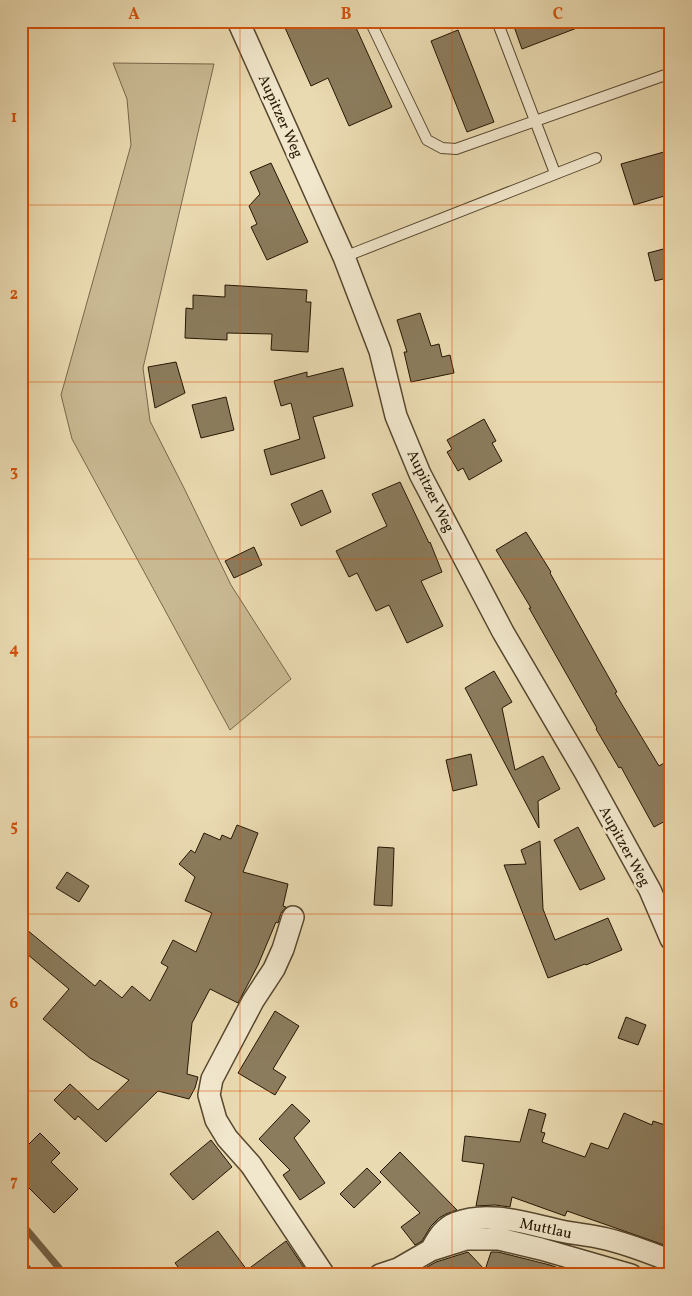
<svg xmlns="http://www.w3.org/2000/svg" width="692" height="1296" font-family="Vollkorn,serif">
<style>
.green{fill:#c9b993;stroke:#77684a}
.lines{fill:none;stroke-linecap:round;stroke-linejoin:round}
.stream{stroke:#736348;stroke-width:7}
.building{fill:#8b7c5d;stroke:#251602}
.service-casing{stroke:#56472e;stroke-width:12}
.minor-casing{stroke:#56472e;stroke-width:24}
.service{stroke:#f1e7cc;stroke-width:10}
.minor{stroke:#f1e7cc;stroke-width:21}
.grid{fill:none;stroke:#d4520b;stroke-width:1;stroke-opacity:0.55}
.labels{text-anchor:middle;stroke-width:5;stroke-linejoin:round;paint-order:stroke}
.street-label{font-size:15px;fill:#251602;stroke:#f1e7cc}
.neatline{fill:none;stroke:#d4520b;stroke-width:2}
.grid-label{font-size:16px;text-anchor:middle;font-weight:bold;fill:#d4520b}
</style>
<rect width="100%" height="100%" fill="#eadab1"/>
<filter id="stains"><feTurbulence type="fractalNoise" baseFrequency=".004" numOctaves="4"/><feColorMatrix values="0 0 0 0 .2 0 0 0 0 .09 0 0 0 0 .02 0 0 0 .5 -.17"/></filter>
<radialGradient id="worn" r=".72"><stop offset=".6" stop-color="#630" stop-opacity="0"/><stop offset="1" stop-color="#630" stop-opacity=".3"/></radialGradient>
<path class="green" d="M113 63 214 64 143 368 150 421 184 488 231 585 291 679 230 730 72 439 61 395 131 145 127 99Z"/>
<g class="lines">
<path class="stream" d="M21 1223 65 1275"/>
</g>
<path class="building" d="M282 21H353L392 107 349 126 328 78 311 86Z
M512 21H590V23L522 49Z
M458 30 494 122 467 132 431 41Z
M671 150V194L634 205 621 164Z
M271 163 308 242 267 260 251 227 257 224 249 206 260 194 250 172Z
M671 247V277L655 281 648 253Z
M225 285 307 290 306 302H311L308 352 271 350 272 334 227 333V340L185 338 186 308 193 309V295L225 297Z
M420 313 431 346 439 344 442 357 450 355 454 373 411 382 404 352H407L397 320Z
M176 362 185 393 155 408 148 367Z
M343 368 353 406 313 417 325 458 271 475 264 450 300 439 291 403 281 406 274 381 307 372V377Z
M226 397 234 430 201 438 192 405Z
M484 419 496 441 492 443 502 461 469 480 463 468 458 471 447 452 452 449 447 440Z
M400 482 429 543 430 542 442 572 421 581 443 626 407 643 389 605 376 611 357 573 349 577 336 551 387 526 372 494Z
M322 490 331 512 301 526 291 504Z
M526 532 551 572 550 573 617 692 615 693 659 766 671 759V818L654 827 621 767 619 768 596 729 597 728 529 608H531L496 550Z
M254 547 262 565 234 578 225 561Z
M494 671 512 702 502 708 515 770 543 756 560 789 538 801 539 828 465 688Z
M471 754 477 785 453 791 446 760Z
M237 825 258 833 243 872 288 884 283 906 286 907 281 913 278 923 276 922 258 965 238 1003 210 989 192 1023 187 1074 198 1077 195 1088 189 1099 158 1091 106 1142 78 1116 75 1120 54 1100 70 1084 98 1110 129 1080 90 1058 43 1019 69 989 21 949V925L95 986 100 980 122 998 132 986 150 1001 168 967 161 963 173 940 196 952 212 913 185 901 195 877 179 864 191 850 195 853 204 833 220 840 222 835 231 839Z
M578 827 605 879 580 890 554 840Z
M540 841 543 909 555 940 608 918 622 950 586 965 585 964 548 978 504 865 526 864 521 850Z
M378 847 394 848 392 906 374 905Z
M67 872 89 886 79 902 56 888Z
M275 1011 299 1026 273 1069 286 1077 275 1095 238 1073Z
M626 1017 646 1025 638 1045 618 1038Z
M292 1104 310 1121 294 1138 325 1183 300 1200 283 1175 290 1170 259 1139Z
M529 1109 546 1114 541 1132 545 1133 542 1142 585 1157 591 1143 608 1149 624 1113 652 1125 653 1121 671 1127V1211L663 1228 671 1232V1239L667 1246 567 1211 565 1216 512 1197 510 1207 495 1205 476 1206 484 1164 462 1161 465 1136 520 1142Z
M40 1133 60 1153 51 1162 78 1189 54 1213 21 1180V1152Z
M211 1140 232 1167 193 1200 170 1174Z
M400 1152 457 1210 446 1214 439 1218 431 1226 422 1241 415 1245 401 1227 420 1213 380 1172Z
M367 1168 381 1182 354 1208 340 1194Z
M218 1231 247 1270 286 1241 309 1275H184L175 1263Z
M468 1252 485 1270 491 1252H498L550 1265 572 1273V1275H413L436 1262Z"/>
<g class="lines">
<defs>
<path id="service" d="M370 21 427 140 442 148 456 149 671 73
M497 21 555 173
M344 257 596 158"/>
<path id="minor" d="M238 21 344 257 380 351 396 416 420 474 503 632 585 772 650 890 671 939
M293 917 283 949 274 969 253 1001 212 1079 209 1095 216 1120 227 1138 251 1165 324 1275
M431 1250C438 1238 443 1228 456 1223 489 1210 528 1224 561 1231 575 1234 589 1235 602 1238 626 1243 648 1252 671 1261
M21 1274 22 1275
M380 1275 398 1269 431 1250 466 1239H499L541 1249 631 1275"/>
</defs>
<use href="#service" class="service-casing"/>
<use href="#minor" class="minor-casing"/>
<use href="#service" class="service"/>
<use href="#minor" class="minor"/>
</g>
<path class="grid" d="M240 21V1275M452 21V1275M21 205H671M21 382H671M21 559H671M21 737H671M21 914H671M21 1091H671"/>
<g class="labels">
<g class="street-label">
<text transform="translate(281 116) rotate(66)" y="5">Aupitzer Weg</text>
<text transform="translate(431 491) rotate(64)" y="5">Aupitzer Weg</text>
<text transform="translate(625 846) rotate(61)" y="5">Aupitzer Weg</text>
<text transform="translate(546 1228) rotate(12)" y="5">Muttlau</text>
</g>
</g>
<rect width="692" height="1296" fill="none" stroke="#eadab1" stroke-width="55"/>
<rect x="28" y="28" width="636" height="1240" class="neatline"/>
<g class="grid-label">
<text x="134" y="19">A</text>
<text x="346" y="19">B</text>
<text x="558" y="19">C</text>
<text x="14" y="122">1</text>
<text x="14" y="299">2</text>
<text x="14" y="476">3</text>
<text x="14" y="654">4</text>
<text x="14" y="831">5</text>
<text x="14" y="1008">6</text>
<text x="14" y="1186">7</text>
</g>
<rect width="100%" height="100%" filter="url(#stains)"/>
<rect width="100%" height="100%" fill="url(#worn)"/>
</svg>
